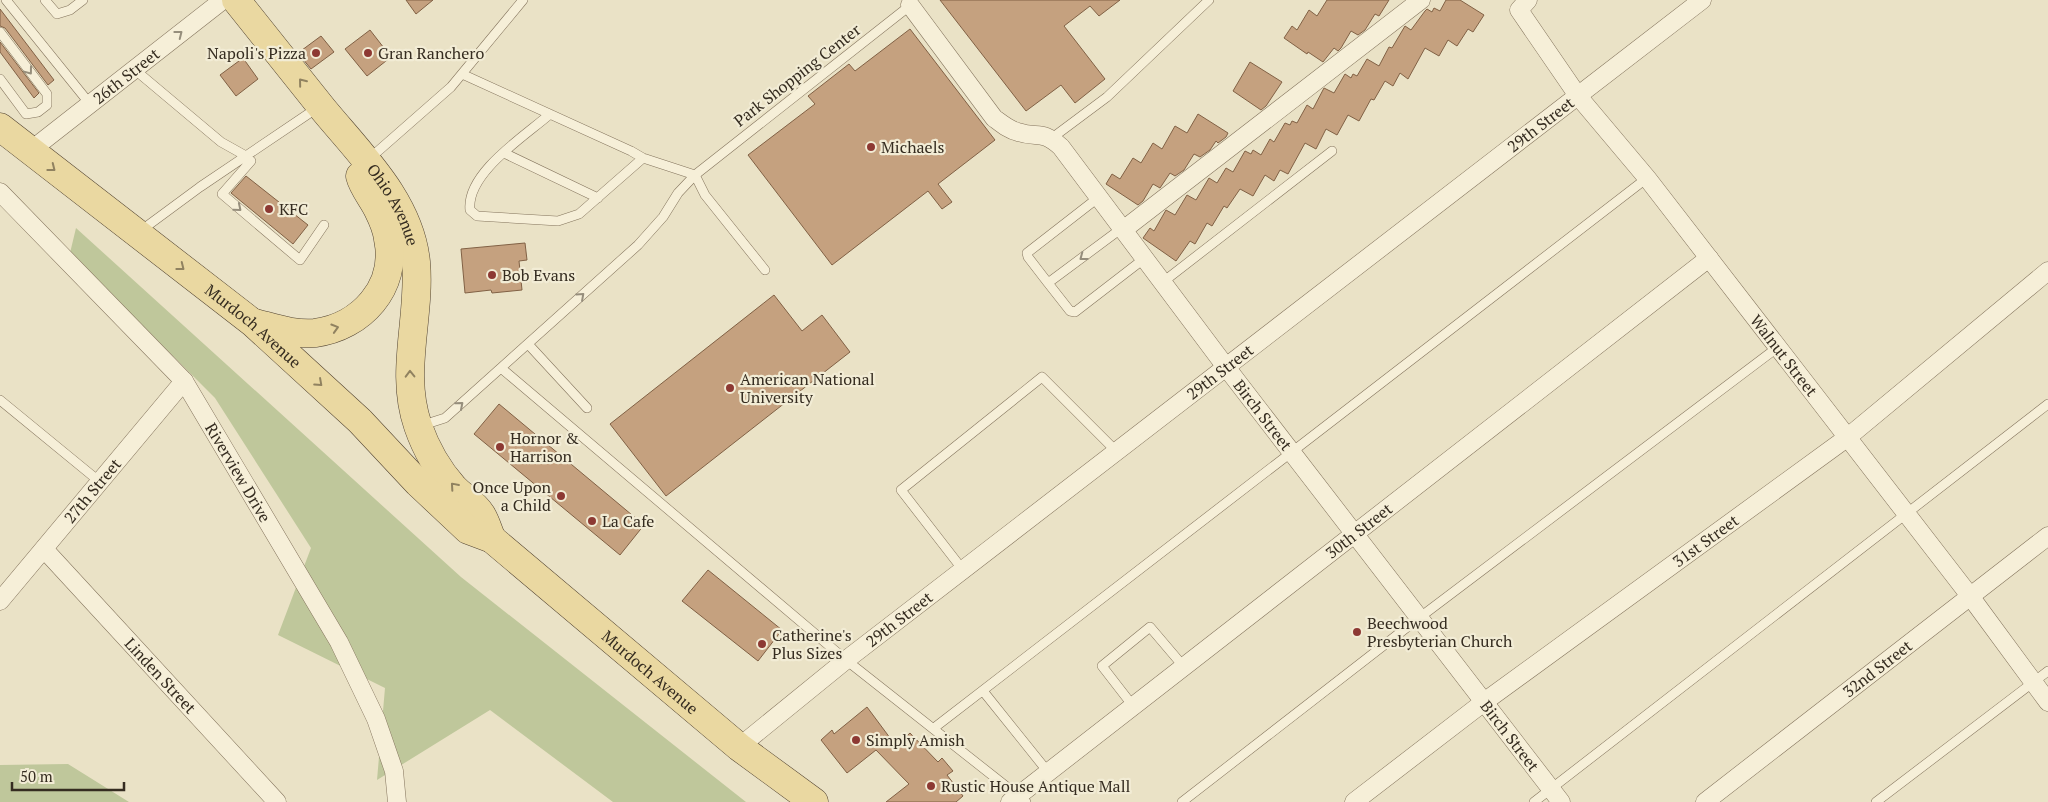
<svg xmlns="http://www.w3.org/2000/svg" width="2048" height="802" font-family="'PT Serif',serif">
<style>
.green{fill:#bfc79b}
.building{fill:#c5a17f;stroke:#816145}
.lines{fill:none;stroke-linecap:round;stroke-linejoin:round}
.lane-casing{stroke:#84745d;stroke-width:10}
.street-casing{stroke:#84745d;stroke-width:19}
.primary-casing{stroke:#524331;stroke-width:29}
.lane{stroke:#f6efd8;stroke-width:9}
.street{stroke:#f6efd8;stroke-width:18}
.primary{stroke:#ead8a1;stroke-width:28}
.oneway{stroke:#968e7c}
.oneway2{stroke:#908260}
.poi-dot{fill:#8d3933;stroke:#f2ecd5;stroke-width:2}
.labels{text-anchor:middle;stroke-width:4.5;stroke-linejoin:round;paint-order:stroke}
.poi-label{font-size:16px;fill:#352c20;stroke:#f2ecd5;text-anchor:start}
.street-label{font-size:16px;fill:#352c20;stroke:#f2ecd5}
</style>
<rect width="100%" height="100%" fill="#eae2c6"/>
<path class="green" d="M76 228 461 577 746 802H613L490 710 377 780 385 688 278 635 311 548 215 398 70 253Z
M68 764 129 802H0V765Z"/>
<path class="building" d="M406 0H433L416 14Z
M940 0H1120L1099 16 1090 6 1064 26 1105 79 1075 103 1061 85 1026 111Z
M1327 0H1389L1379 16 1375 14 1365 30 1358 35 1351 31 1341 48 1338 51 1334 48 1323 62 1308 52 1307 54 1284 38 1292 26 1297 30 1309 10 1317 16Z
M1446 0H1460L1484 15 1473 32 1468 29 1457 46 1448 40 1439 56 1425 48 1408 79 1400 73 1393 86 1385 81 1374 100 1371 99 1359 121 1348 115 1337 135 1326 129 1316 149 1305 143 1288 174 1280 170 1274 181 1265 175 1253 196 1240 189 1227 208 1224 206 1212 226 1207 223 1195 244 1190 241 1176 261 1143 238 1150 228 1154 231 1166 210 1175 215 1187 195 1196 200 1209 178 1217 183 1226 168 1233 172 1245 151 1251 154 1253 150 1261 155 1270 139 1274 142 1285 123 1290 125 1292 121 1297 123 1307 105 1313 109 1324 88 1334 93 1345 74 1351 78 1353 74 1357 76 1367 59 1379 66 1389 47 1392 48 1405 26 1411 30 1425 11 1427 9 1432 12 1434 8 1440 11Z
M0 9 54 80 48 85 5 28 0 26Z
M910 29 995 140 938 184 952 202 942 209 928 191 832 265 748 155 815 104 808 96 849 64 855 71Z
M370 30 391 57 367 76 345 49Z
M321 36 334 52 311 69 298 53Z
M0 42 39 93 34 98 0 52Z
M243 58 258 79 236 96 220 75Z
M1250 62 1282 82 1266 106 1261 110 1233 91Z
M1198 114 1228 133 1226 137 1218 143 1216 141 1210 150 1200 157 1194 154 1184 170 1175 176 1170 173 1160 188 1153 184 1143 201 1138 205 1106 184 1112 174 1120 179 1133 158 1141 163 1153 143 1162 149 1175 126 1187 133Z
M246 176 308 225 293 244 231 193Z
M525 243 527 260 519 261 522 290 492 293 491 290 465 293 461 249Z
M774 295 802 331 822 315 850 352 666 496 610 424Z
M499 404 644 525 620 555 474 434Z
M708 570 782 630 758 661 682 601Z
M867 707 896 746 910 733 938 762 942 758 953 771 947 775 963 796 956 802H886L909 784 876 750 847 773 821 740 832 730 834 734Z"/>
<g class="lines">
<defs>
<path id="lane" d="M6 0 90 104
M45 0 57 14 70 10 83 0
M0 32 47 94V105L38 112 26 114 0 79
M134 69 221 142 246 156
M462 74 631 151 643 158 695 175 705 195 765 270
M550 114C525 136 466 173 470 210L477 216 558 221 579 214 643 158
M1052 138 1107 97 1209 0
M504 153 598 198
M369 159 451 87 523 0
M251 161 222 194 300 260 324 225
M1122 228 1048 283 1070 311 1075 312 1145 258
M139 232 200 187 317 108
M1163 282 1332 151
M1048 283 1028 257 1027 253 1099 197
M528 344 587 408
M501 368 846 660 1026 802
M0 400 100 482
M420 426 445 418 638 245 663 217 678 193 695 175 912 4
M963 570 901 490 1042 377 1117 452
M983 691 1048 772
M1133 706 1102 666 1150 627 1184 667
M934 728 1647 178
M1182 802 1419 618 1778 347
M1534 802 2048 404
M1876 802 2048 671"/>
<g id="street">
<path id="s1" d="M1528 0 1519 10 1578 96 1647 178 1970 596 2048 702"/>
<path id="s2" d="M910 5 994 118C1002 124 1009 130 1018 132 1038 139 1041 129 1061 147L1226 367 1561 802"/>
<path id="s3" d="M30 151 223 0"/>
<path id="s4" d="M0 192 184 381 339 642 376 719 394 771 397 802"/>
<path d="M1123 230 1421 0"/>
<path id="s5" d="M44 549 277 802"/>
<path id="s6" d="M0 601 184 381"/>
<path id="s7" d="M739 747 846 660 1702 0"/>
<path id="s8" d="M1010 802 1709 258"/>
<path id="s9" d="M1354 802 1484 702 1848 437 2048 271"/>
<path id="s10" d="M1705 802 2048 536"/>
</g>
<g id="primary">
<path id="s11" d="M236 0C265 36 294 73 323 109 360 154 410 201 416 262 421 317 399 372 418 426 426 449 438 470 454 488 463 497 475 504 481 514 486 521 488 531 492 539"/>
<path id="s12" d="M0 127 253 323 360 421 418 483 468 530 492 539 739 747 814 802"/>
<path d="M255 323C275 328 295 335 315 333 361 327 398 287 388 239 387 230 382 218 378 210 373 199 363 188 360 176"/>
</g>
</defs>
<use href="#lane" class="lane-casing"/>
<use href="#street" class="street-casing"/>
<use href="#primary" class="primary-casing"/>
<use href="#lane" class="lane"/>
<use href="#street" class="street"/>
<use href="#primary" class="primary"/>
</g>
<defs><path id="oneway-chevron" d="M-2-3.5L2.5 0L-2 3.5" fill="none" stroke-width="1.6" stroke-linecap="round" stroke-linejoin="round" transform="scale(1.25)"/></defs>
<g class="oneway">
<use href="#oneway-chevron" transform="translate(179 34) rotate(-38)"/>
<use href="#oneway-chevron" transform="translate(29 71) rotate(53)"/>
<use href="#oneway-chevron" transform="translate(238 208) rotate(40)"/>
<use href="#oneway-chevron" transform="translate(1083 257) rotate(143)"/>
<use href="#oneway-chevron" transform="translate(581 296) rotate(-42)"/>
<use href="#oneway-chevron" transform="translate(460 405) rotate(-41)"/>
</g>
<g class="oneway2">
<use href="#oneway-chevron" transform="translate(302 82) rotate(-129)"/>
<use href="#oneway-chevron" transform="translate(52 168) rotate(38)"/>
<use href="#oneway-chevron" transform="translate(181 267) rotate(38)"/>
<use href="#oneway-chevron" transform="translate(335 328) rotate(-17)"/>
<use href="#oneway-chevron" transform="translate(410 374) rotate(-91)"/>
<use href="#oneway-chevron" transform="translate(319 383) rotate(42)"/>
<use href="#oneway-chevron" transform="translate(454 486) rotate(-131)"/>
</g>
<g class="poi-dot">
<circle cx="316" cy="53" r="5"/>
<circle cx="368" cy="53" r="5"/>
<circle cx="871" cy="147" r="5"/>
<circle cx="269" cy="209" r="5"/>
<circle cx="492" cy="275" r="5"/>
<circle cx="730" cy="388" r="5"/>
<circle cx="500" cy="447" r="5"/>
<circle cx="561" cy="496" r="5"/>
<circle cx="592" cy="521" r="5"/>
<circle cx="1357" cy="632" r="5"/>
<circle cx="762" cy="644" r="5"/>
<circle cx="856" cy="740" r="5"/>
<circle cx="931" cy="786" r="5"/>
</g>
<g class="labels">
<g class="poi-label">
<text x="306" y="59" text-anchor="end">Napoli's Pizza</text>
<text x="378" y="59">Gran Ranchero</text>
<text x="881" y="153">Michaels</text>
<text x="279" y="215">KFC</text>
<text x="502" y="281">Bob Evans</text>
<text x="740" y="385">American National<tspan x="740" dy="18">University</tspan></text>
<text x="510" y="444">Hornor &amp;<tspan x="510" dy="18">Harrison</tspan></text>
<text x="551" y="493" text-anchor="end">Once Upon<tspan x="551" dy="18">a Child</tspan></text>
<text x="602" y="527">La Cafe</text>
<text x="1367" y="629">Beechwood<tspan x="1367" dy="18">Presbyterian Church</tspan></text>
<text x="772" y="641">Catherine's<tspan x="772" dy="18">Plus Sizes</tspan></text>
<text x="866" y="746">Simply Amish</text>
<text x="941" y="792">Rustic House Antique Mall</text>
</g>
<g class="street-label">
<text dy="6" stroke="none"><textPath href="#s3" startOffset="122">26th Street</textPath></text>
<text transform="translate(797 75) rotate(-38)" y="6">Park Shopping Center</text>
<text dy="6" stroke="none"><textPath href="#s7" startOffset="1015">29th Street</textPath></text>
<text dy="6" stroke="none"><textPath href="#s11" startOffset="259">Ohio Avenue</textPath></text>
<text dy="6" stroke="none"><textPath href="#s12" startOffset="322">Murdoch Avenue</textPath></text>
<text dy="6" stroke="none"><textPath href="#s1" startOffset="449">Walnut Street</textPath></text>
<text dy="6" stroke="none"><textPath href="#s7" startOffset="610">29th Street</textPath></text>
<text dy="6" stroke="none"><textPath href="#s2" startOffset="551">Birch Street</textPath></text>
<text dy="6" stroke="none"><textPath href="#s4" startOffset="370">Riverview Drive</textPath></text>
<text dy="6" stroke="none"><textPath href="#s6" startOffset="144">27th Street</textPath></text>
<text dy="6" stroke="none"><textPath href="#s8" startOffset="442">30th Street</textPath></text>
<text dy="6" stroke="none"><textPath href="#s9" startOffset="438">31st Street</textPath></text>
<text dy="6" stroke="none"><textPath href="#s7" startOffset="205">29th Street</textPath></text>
<text dy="6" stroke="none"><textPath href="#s10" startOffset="218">32nd Street</textPath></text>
<text dy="6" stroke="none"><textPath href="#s12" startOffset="851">Murdoch Avenue</textPath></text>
<text dy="6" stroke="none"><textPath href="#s5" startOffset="172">Linden Street</textPath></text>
<text dy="6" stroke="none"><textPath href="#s2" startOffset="956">Birch Street</textPath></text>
</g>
</g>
<path d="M12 782v8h112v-8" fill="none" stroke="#352c20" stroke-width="2.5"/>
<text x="20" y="782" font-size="15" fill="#352c20" stroke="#f2ecd5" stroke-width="4" paint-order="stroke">50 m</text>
</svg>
